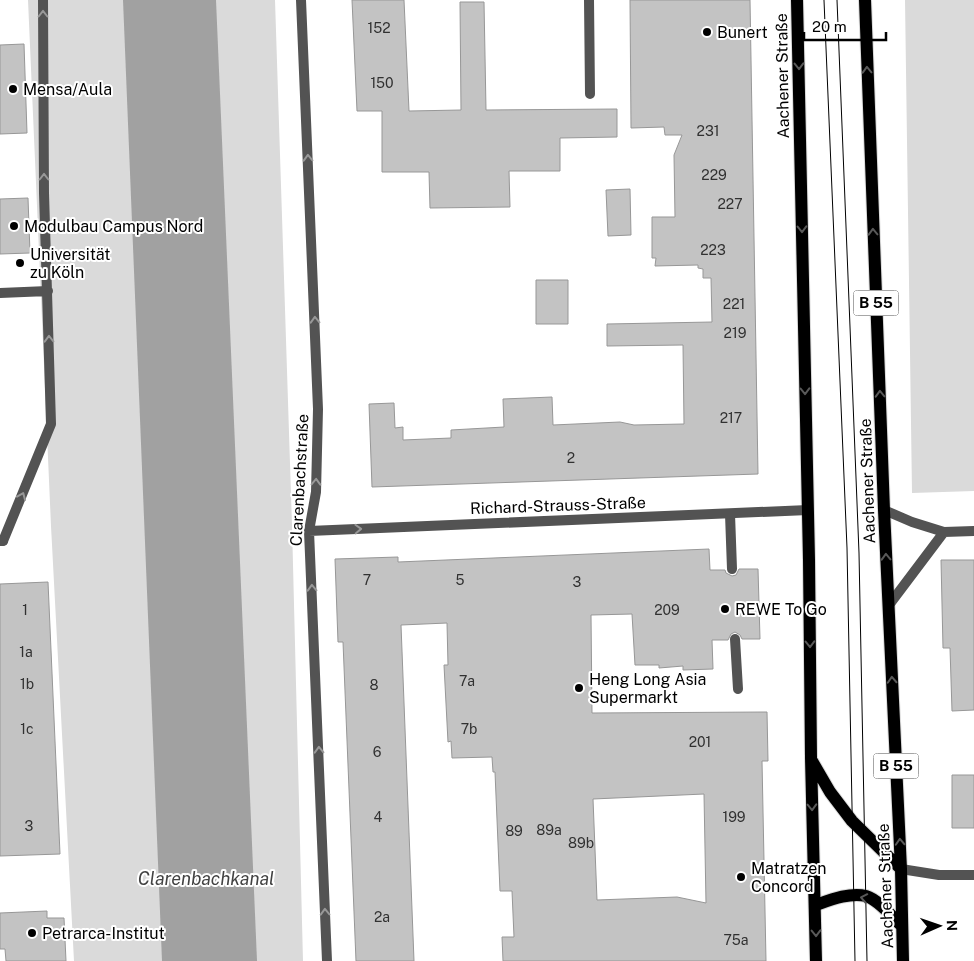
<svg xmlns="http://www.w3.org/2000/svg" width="974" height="961" font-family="'Public Sans',sans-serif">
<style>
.green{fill:#dadada}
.water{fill:#a1a1a1}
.building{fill:#c3c3c3;stroke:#979797;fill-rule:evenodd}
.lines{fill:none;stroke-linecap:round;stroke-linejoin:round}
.primary-casing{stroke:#dbdbdb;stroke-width:14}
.lane{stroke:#535353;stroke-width:10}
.street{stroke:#535353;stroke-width:10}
.primary{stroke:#000;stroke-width:12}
.tram{stroke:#000;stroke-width:1}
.oneway{stroke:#989898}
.oneway2{stroke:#595959}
.poi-dot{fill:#000;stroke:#fff;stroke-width:2}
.labels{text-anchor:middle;stroke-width:4;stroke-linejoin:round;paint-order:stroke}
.number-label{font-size:14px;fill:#313131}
.shield{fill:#fff;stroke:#4c4c4c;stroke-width:1}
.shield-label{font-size:15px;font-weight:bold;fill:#000}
.poi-label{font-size:16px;fill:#000;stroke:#fff;text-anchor:start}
.street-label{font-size:16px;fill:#000;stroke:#fff}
.water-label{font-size:18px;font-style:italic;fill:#424242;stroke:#fff}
</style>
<rect width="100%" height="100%" fill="#fff"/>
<path class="green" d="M28 0H275L292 525 303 961H74L51 526Z
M905 0H974V491L912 493Z"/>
<path class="water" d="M123 0H216L257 961H162Z"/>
<path class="building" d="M352 0H404L409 111 461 110 460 2H484L486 110 617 109V137L560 138V171H509L510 207 430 208 429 172H382V111H357Z
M630 0H750L758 474 372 487 369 404 394 403 395 428 403 427V440L451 438V430L504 427 503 399 552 397 553 425 620 422 634 425 684 424 683 345 607 346V324L712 322 711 278H703V269L698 268V265L655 266 656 258H652V217H675L674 155 682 135H665L664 127 631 128Z
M24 44 27 133 0 134V45Z
M630 189 631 235 608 236 606 190Z
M28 198 30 253 0 254V199Z
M536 280H568V324H536Z
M709 549 710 570H725L726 573 732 576 736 575 739 569H758L760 639H742L740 635 735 632 731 634 728 640H712L713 669 683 670V666L659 668V665H635L632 614 591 615 592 713 767 712 768 761H762L766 961H503L502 937H514L512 891H500L495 772H493L492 757 452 758 451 741 448 742 444 665H448L447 623 401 625 414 961H356L343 642H338L335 559 398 557V562ZM704 794 706 903 677 897 597 900 593 799Z
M941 560H974V710L952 711 950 648H943Z
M48 582 60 854 0 856V584Z
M952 775H974V828H952Z
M47 911V918H64L66 961H6L5 949H0V913Z"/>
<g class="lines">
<defs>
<path id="primary" d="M797 0 809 560 811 758 816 961
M865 0 884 510 901 869 903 961
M812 761 830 792 852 821 901 869
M816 905C830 900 850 892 866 896 879 900 892 917 902 926"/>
</defs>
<use href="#primary" class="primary-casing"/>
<path class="lane" d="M589 0 590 94
M0 293 48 291
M730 514 732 569
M3 541 51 424 44 193 43 0
M735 639 738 689"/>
<path class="street" d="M301 0 318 409 316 492 309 531 327 961
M884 510 912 522 944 532 974 531
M309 531 808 510
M0 541H3
M889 605 944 532
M901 869 939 875H974"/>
<use href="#primary" class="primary"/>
<path class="tram" d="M824 0 847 548 855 961
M837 0 859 553 867 961"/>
</g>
<defs><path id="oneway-chevron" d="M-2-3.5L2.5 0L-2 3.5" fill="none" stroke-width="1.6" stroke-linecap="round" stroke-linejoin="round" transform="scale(1.25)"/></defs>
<g class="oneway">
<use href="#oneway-chevron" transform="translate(43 14) rotate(-90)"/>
<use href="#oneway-chevron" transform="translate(308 158) rotate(-92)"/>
<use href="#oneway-chevron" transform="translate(44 177) rotate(-90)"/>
<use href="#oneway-chevron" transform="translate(315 320) rotate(-92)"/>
<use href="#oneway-chevron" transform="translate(49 339) rotate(-91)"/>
<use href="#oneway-chevron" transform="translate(316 482) rotate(-88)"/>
<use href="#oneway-chevron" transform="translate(22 496) rotate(-67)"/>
<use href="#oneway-chevron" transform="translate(358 529) rotate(-2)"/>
<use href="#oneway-chevron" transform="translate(312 588) rotate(-92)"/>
<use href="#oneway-chevron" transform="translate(319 750) rotate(-92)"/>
<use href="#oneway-chevron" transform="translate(325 912) rotate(-92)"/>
</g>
<g class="oneway2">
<use href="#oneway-chevron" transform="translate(799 66) rotate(89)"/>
<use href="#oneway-chevron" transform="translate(867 70) rotate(-92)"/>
<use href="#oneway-chevron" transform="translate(802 229) rotate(89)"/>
<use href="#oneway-chevron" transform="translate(873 232) rotate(-92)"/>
<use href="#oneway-chevron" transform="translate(805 391) rotate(89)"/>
<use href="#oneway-chevron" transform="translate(880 394) rotate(-92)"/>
<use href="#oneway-chevron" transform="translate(886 557) rotate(-92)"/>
<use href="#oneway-chevron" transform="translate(810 644) rotate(89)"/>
<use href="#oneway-chevron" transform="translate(892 680) rotate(-93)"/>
<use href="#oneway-chevron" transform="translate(812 807) rotate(88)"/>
<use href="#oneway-chevron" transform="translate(900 842) rotate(-93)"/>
<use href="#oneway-chevron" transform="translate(864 898) rotate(-169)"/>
<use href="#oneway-chevron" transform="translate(816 933) rotate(89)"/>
</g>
<g class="poi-dot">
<circle cx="707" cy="32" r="5"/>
<circle cx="13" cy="89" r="5"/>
<circle cx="14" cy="226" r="5"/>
<circle cx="20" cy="263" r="5"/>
<circle cx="725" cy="609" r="5"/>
<circle cx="579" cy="688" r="5"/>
<circle cx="741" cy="877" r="5"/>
<circle cx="32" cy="933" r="5"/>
</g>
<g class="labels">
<g class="number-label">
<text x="379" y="33">152</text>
<text x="382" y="88">150</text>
<text x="708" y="136">231</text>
<text x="714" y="180">229</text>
<text x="730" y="209">227</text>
<text x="713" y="255">223</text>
<text x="734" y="309">221</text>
<text x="735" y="338">219</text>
<text x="731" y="423">217</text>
<text x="571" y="463">2</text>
<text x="367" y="585">7</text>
<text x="460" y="585">5</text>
<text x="577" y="587">3</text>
<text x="25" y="615">1</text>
<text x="667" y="615">209</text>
<text x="26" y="657">1a</text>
<text x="467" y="686">7a</text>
<text x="27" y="689">1b</text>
<text x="374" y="690">8</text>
<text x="27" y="734">1c</text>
<text x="469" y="734">7b</text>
<text x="700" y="747">201</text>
<text x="377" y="757">6</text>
<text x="378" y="822">4</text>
<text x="734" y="822">199</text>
<text x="29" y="831">3</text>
<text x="549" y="835">89a</text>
<text x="514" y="836">89</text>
<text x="581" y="848">89b</text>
<text x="382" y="922">2a</text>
<text x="736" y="945">75a</text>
</g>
<g class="shield">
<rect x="853.5" y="290.5" width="45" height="25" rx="4"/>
<rect x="873.5" y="753.5" width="45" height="25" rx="4"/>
</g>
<g class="shield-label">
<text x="876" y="308">B 55</text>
<text x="896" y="771">B 55</text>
</g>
<g class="poi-label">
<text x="717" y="38">Bunert</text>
<text x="23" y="95">Mensa/Aula</text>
<text x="24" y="232">Modulbau Campus Nord</text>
<text x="30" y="260">Universität<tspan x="30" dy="18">zu Köln</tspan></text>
<text x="735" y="615">REWE To Go</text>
<text x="589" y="685">Heng Long Asia<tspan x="589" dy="18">Supermarkt</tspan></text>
<text x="751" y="874">Matratzen<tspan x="751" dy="18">Concord</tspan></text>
<text x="42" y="939">Petrarca-Institut</text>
</g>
<g class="street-label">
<text transform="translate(782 76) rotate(-91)" y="6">Aachener Straße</text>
<text transform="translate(299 480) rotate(-87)" y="6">Clarenbachstraße</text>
<text transform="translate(867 481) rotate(-92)" y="6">Aachener Straße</text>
<text transform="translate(558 505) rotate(-2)" y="6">Richard-Strauss-Straße</text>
<text transform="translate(885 886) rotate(-92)" y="6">Aachener Straße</text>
</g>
<g class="water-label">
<text x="206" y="885">Clarenbachkanal</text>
</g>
</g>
<g transform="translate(939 926) rotate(88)" stroke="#ffffff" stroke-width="4" paint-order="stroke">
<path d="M0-4L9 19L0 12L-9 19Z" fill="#000000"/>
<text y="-8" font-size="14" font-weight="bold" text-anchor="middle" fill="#000000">N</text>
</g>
<path d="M804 32v8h82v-8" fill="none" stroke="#000000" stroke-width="2.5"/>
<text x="812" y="32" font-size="15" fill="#000000" stroke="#ffffff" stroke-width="4" paint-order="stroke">20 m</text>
</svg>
